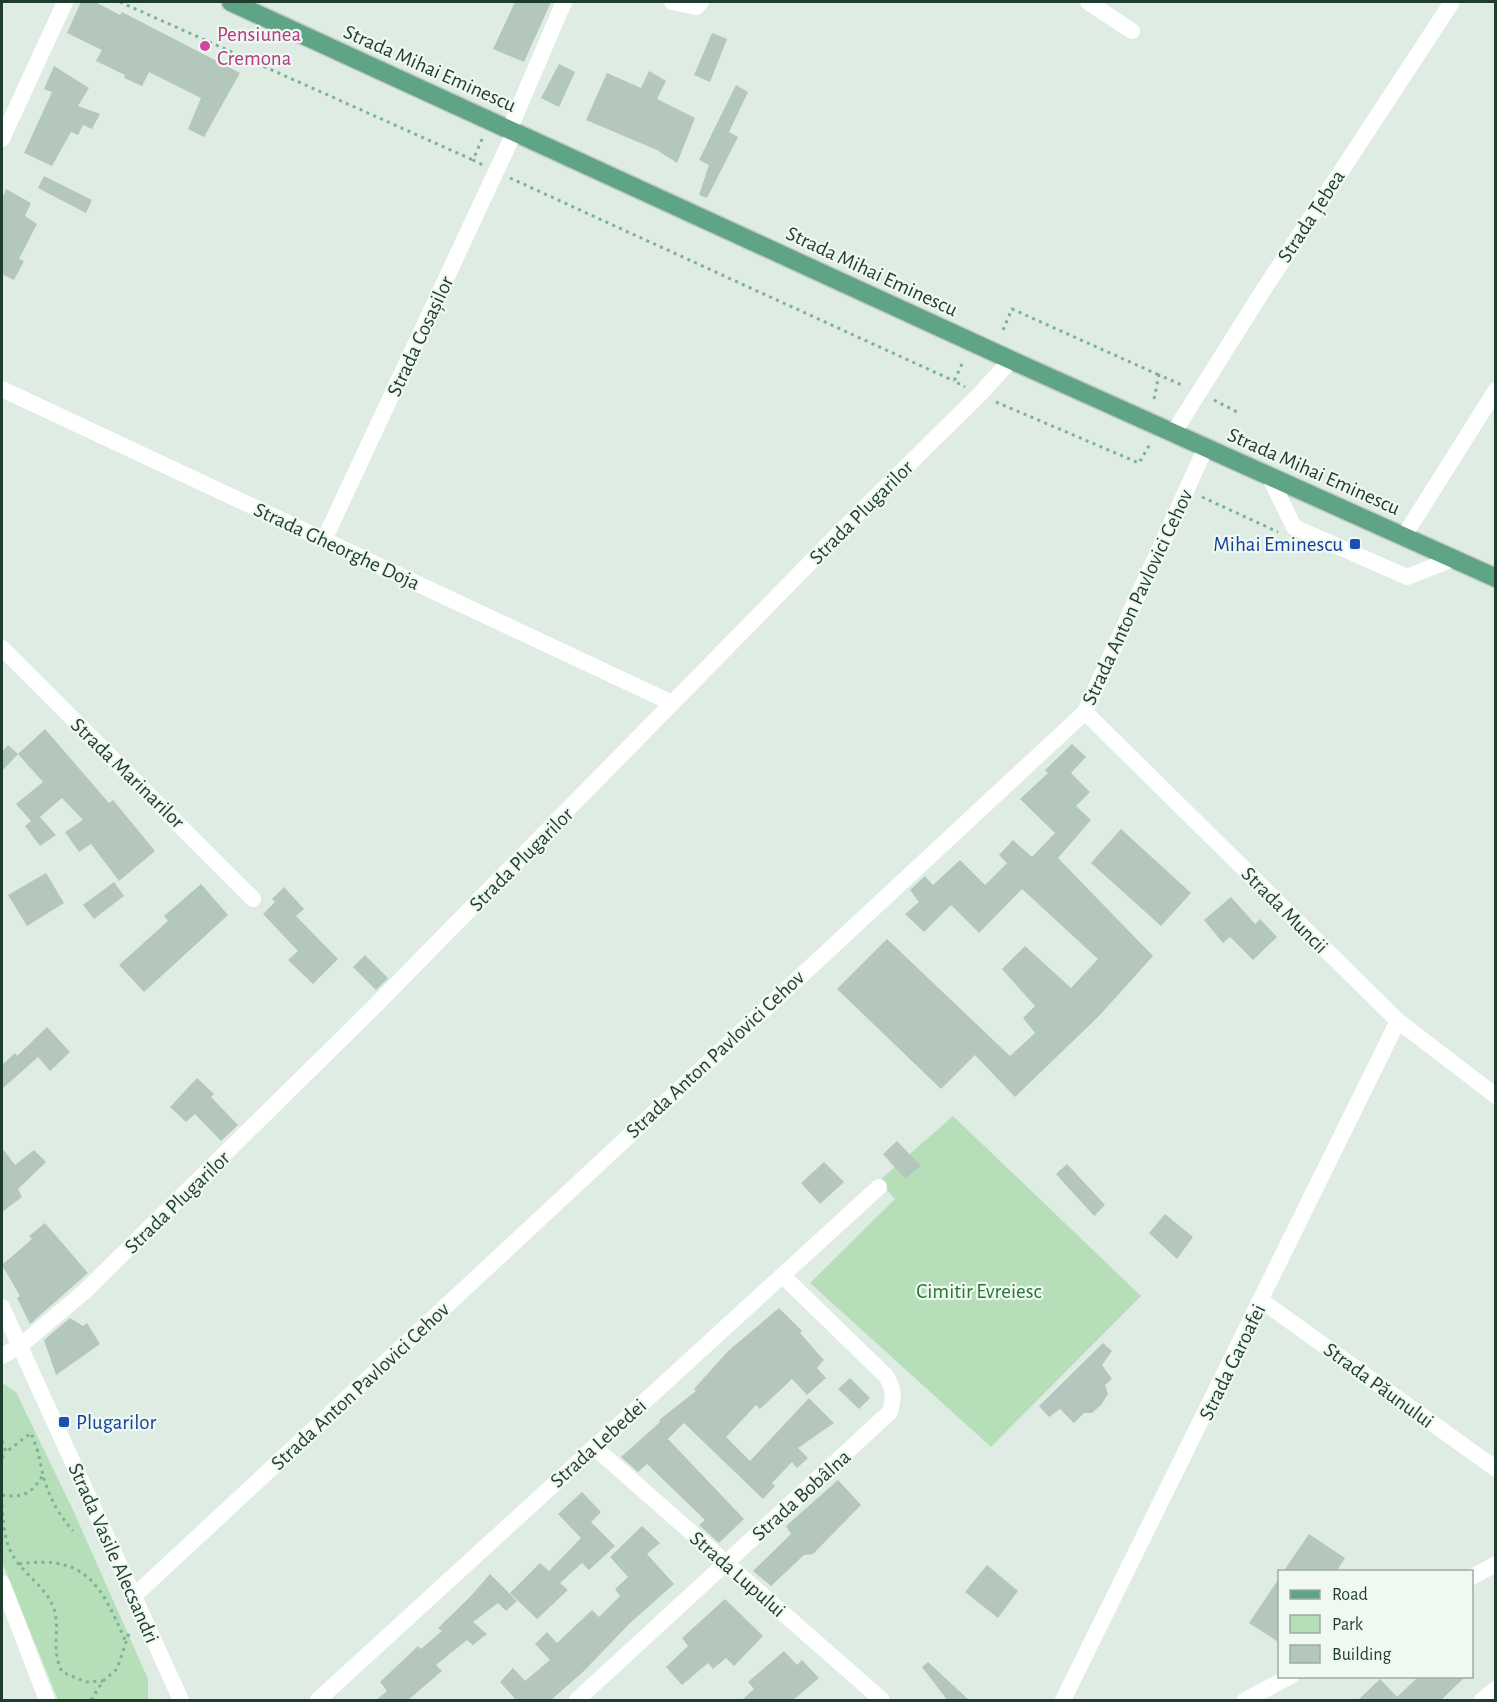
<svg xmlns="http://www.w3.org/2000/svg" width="1497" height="1702" font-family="'Alegreya Sans',sans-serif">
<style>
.green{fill:#b6dfb9}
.building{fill:#b4c7bc}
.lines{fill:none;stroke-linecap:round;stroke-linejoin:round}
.major-casing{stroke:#c0c9c5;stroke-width:21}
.path{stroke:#7cb297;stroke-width:3;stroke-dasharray:3 4.5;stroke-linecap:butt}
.minor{stroke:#fff;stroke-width:16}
.major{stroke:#5fa585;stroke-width:18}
.hotel-dot{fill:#d1479c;stroke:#f0f8f2;stroke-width:2}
.transit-dot{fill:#1a4fb4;stroke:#f0f8f2;stroke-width:2}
.labels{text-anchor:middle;stroke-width:4.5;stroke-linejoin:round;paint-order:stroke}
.hotel-label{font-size:21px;fill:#b23c85;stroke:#f0f8f2;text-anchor:start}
.street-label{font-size:21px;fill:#1f3d2f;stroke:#f0f8f2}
.transit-label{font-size:21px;fill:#164399;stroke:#f0f8f2;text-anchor:end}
.park-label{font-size:21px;fill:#267735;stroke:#f0f8f2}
</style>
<rect width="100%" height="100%" fill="#dfece3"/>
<path class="green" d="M953 1116 1141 1296 991 1447 810 1283 895 1199 879 1181Z
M2 1383 16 1392 73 1510 148 1679V1700H58L2 1562Z"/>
<path class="building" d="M81 2H95L120 15 122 12 240 73 204 137 188 129 201 98 149 72 142 86 124 78 125 75 96 61 102 50 67 33Z
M515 2H551L524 62 493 49Z
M712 33 727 39 710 82 694 75Z
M559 64 575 72 559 107 541 98Z
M54 66 89 88 78 106 100 114 92 129 83 125 78 135 71 132 52 166 24 153 52 92 44 89Z
M649 71 666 81 657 99 695 118 677 163 657 150 586 120 607 73 641 88Z
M736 85 748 92 729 132 738 137 707 198 699 195 709 165 699 160Z
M44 176 92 200 86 213 38 188Z
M6 189 31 203 25 216 37 224 19 259 24 261 14 280 2 274V199Z
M45 729 109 803 113 800 155 851 119 881 91 844 79 852 65 832 83 820 62 798 40 817 56 835 40 846 25 826 31 821 16 804 43 782 18 754Z
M1072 744 1086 757 1071 773 1090 792 1076 806 1091 820 1058 858 1153 956 1099 1016 1015 1097 975 1055 941 1089 837 989 887 939 1010 1056 1035 1033 1023 1018 1035 1006 1002 969 1025 946 1071 988 1098 959 1022 889 979 933 951 905 924 932 905 914 919 902 910 890 925 876 933 885 960 860 985 885 1007 863 999 855 1013 840 1032 857 1055 833 1020 799 1048 773 1045 770Z
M8 745 18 754 2 771V752Z
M1121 829 1191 893 1161 926 1091 863Z
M46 873 64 903 27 926 8 895Z
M114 882 124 896 94 919 83 905Z
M201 884 228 915 144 992 119 965 168 921 164 916Z
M284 887 304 909 296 916 338 959 313 984 288 960 298 951 263 914 275 902 272 899Z
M1231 897 1255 924 1260 919 1277 937 1253 960 1230 937 1223 943 1204 920Z
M365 955 388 978 376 990 353 967Z
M47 1027 70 1052 50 1071 38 1057 2 1089V1065L15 1053 17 1056Z
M197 1078 214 1094 211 1097 238 1125 221 1141 195 1114 186 1122 170 1107Z
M897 1141 921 1166 905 1179 883 1154Z
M2 1148 15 1165 34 1150 46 1162 18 1189 22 1197 2 1212Z
M824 1162 844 1182 820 1204 801 1183Z
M1067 1164 1105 1205 1094 1216 1056 1174Z
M1165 1214 1193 1237 1177 1259 1149 1233Z
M45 1223 88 1273 30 1324 17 1298 20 1296 2 1265 32 1239 29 1236Z
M779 1308 802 1331 800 1333 824 1360 817 1368 826 1378 807 1395 792 1379 760 1409 756 1405 726 1437 750 1461 809 1398 834 1423 798 1448 808 1458 797 1468 792 1462 772 1483 775 1486 763 1499 684 1423 668 1439 744 1519 719 1543 699 1525 705 1520 647 1464 638 1472 621 1457 660 1422 659 1420 696 1391 694 1389 728 1351Z
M70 1318 83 1326 87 1323 100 1344 56 1375 44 1340Z
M1103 1343 1112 1351 1102 1365 1112 1379 1105 1385 1108 1394 1101 1405 1092 1413H1084L1074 1423 1060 1409 1049 1417 1039 1406Z
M850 1378 870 1398 859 1409 838 1389Z
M838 1480 861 1505 813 1554 804 1555 771 1586 753 1571 791 1534 786 1526Z
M582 1492 601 1512 591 1522 615 1546 589 1570 582 1563 560 1583 568 1590 537 1619 510 1593 540 1563 549 1571 581 1538 558 1514Z
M642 1526 660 1543 647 1554 674 1584 629 1624 585 1670 550 1701H517L500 1682 513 1668 525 1681 550 1660 535 1644 547 1632 557 1643 592 1610 599 1617 620 1596 615 1589 628 1577 610 1557Z
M1309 1534 1345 1558 1336 1572H1283Z
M987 1565 1018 1591 998 1618 965 1592Z
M490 1574 517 1601 506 1611 498 1603 473 1622 487 1634 473 1645 467 1640 436 1665 442 1671 407 1701H375L387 1691 380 1682 418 1646 421 1649 442 1631 438 1628 470 1597Z
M1280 1577V1643L1249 1623Z
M725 1599 763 1636 734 1666 726 1658 713 1669 708 1663 682 1685 666 1667 688 1646 682 1638Z
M784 1651 797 1665 802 1660 819 1678 792 1701H741L754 1689 748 1682Z
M928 1662 970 1701H948L922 1667Z
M1418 1677H1465L1440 1701H1357L1380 1679 1397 1697Z"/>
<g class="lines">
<defs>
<path id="major" d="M231 2 1011 360 1496 578"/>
</defs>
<use href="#major" class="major-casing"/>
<path class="path" d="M120 2 473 160
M482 139 473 160 483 165
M510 178 954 381
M1003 330 1012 309 1159 375
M962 364 954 381 965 387
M1154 399 1159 375 1184 386
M1214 400 1237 412
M996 402 1139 463 1150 444
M1202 497 1278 532
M2 1441 6 1452 31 1433 38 1452 43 1475
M2 1458 6 1452
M2 1495C24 1498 31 1494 43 1475 49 1497 58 1514 73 1531
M2 1505C3 1519 4 1537 10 1550 20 1573 46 1585 54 1609 61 1633 50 1647 62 1672L86 1682 103 1681
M19 1564C86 1554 101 1585 125 1640
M91 1700 103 1681 117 1669 130 1630"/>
<path class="minor" d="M672 2 696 7 701 2
M1088 2 1132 31
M510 128 564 2
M2 139 65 2
M2 389 672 703
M1174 432 1264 289 1452 2
M1269 476 1294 527 1407 577 1453 559
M1404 536 1496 390
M324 540 515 131
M2 648 253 899
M1085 712 1398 1021 1496 1096
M1262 1301 1496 1469
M2 1307 181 1700
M2 1356 20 1346 84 1292 376 1005 847 525 980 394 1011 360
M594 1447 882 1700
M1472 1577 1496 1564
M2 1583 47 1700
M133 1597 1085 712 1206 447
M318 1700 879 1187
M577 1700 890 1412C894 1397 894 1389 886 1376L783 1276
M1063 1700 1398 1021
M1245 1700 1291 1676
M1482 1700 1496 1689"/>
<use href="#major" class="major"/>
</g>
<circle class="hotel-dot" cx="205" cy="46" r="6"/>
<g class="transit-dot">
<rect x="1349" y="538" width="12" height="12" rx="3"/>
<rect x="58" y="1416" width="12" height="12" rx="3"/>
</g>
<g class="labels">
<g class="hotel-label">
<text x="217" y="41">Pensiunea<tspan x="217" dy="24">Cremona</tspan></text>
</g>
<g class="street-label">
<text transform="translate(430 68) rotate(24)" y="7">Strada Mihai Eminescu</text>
<text transform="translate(1311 216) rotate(-57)" y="7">Strada Țebea</text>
<text transform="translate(872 271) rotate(25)" y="7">Strada Mihai Eminescu</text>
<text transform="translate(420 336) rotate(-65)" y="7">Strada Cosașilor</text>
<text transform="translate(1314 471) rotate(24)" y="7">Strada Mihai Eminescu</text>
<text transform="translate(861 512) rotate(-45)" y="7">Strada Plugarilor</text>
<text transform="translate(337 546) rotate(25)" y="7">Strada Gheorghe Doja</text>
<text transform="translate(1137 597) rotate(-65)" y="7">Strada Anton Pavlovici Cehov</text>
<text transform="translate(128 773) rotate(44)" y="7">Strada Marinarilor</text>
<text transform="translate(521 859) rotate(-45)" y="7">Strada Plugarilor</text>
<text transform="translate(1285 910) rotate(45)" y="7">Strada Muncii</text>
<text transform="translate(715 1054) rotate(-43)" y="7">Strada Anton Pavlovici Cehov</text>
<text transform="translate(177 1202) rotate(-44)" y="7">Strada Plugarilor</text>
<text transform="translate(1232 1362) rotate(-64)" y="7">Strada Garoafei</text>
<text transform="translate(1379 1385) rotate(36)" y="7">Strada Păunului</text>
<text transform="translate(360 1386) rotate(-43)" y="7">Strada Anton Pavlovici Cehov</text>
<text transform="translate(598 1443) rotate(-42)" y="7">Strada Lebedei</text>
<text transform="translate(801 1495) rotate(-42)" y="7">Strada Bobâlna</text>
<text transform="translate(114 1553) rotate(66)" y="7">Strada Vasile Alecsandri</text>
<text transform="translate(738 1574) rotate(41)" y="7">Strada Lupului</text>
</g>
<g class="transit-label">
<text x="1343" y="551">Mihai Eminescu</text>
<text x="76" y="1429" text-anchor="start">Plugarilor</text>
</g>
<g class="park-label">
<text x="979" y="1298">Cimitir Evreiesc</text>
</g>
</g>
<rect width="1497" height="1702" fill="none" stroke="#1f3d2f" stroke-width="6"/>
<rect x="1278" y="1570" width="195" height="108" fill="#f0f8f2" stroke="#9cada4" stroke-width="1.5"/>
<rect x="1290" y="1590" width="30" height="9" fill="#5fa585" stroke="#9cada4" stroke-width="1.5"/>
<text x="1332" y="1600" font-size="18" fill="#1f3d2f">Road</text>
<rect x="1290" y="1615" width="30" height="18" fill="#b6dfb9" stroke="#9cada4" stroke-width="1.5"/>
<text x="1332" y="1630" font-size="18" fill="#1f3d2f">Park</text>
<rect x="1290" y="1645" width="30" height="18" fill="#b4c7bc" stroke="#9cada4" stroke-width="1.5"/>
<text x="1332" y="1660" font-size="18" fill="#1f3d2f">Building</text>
</svg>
